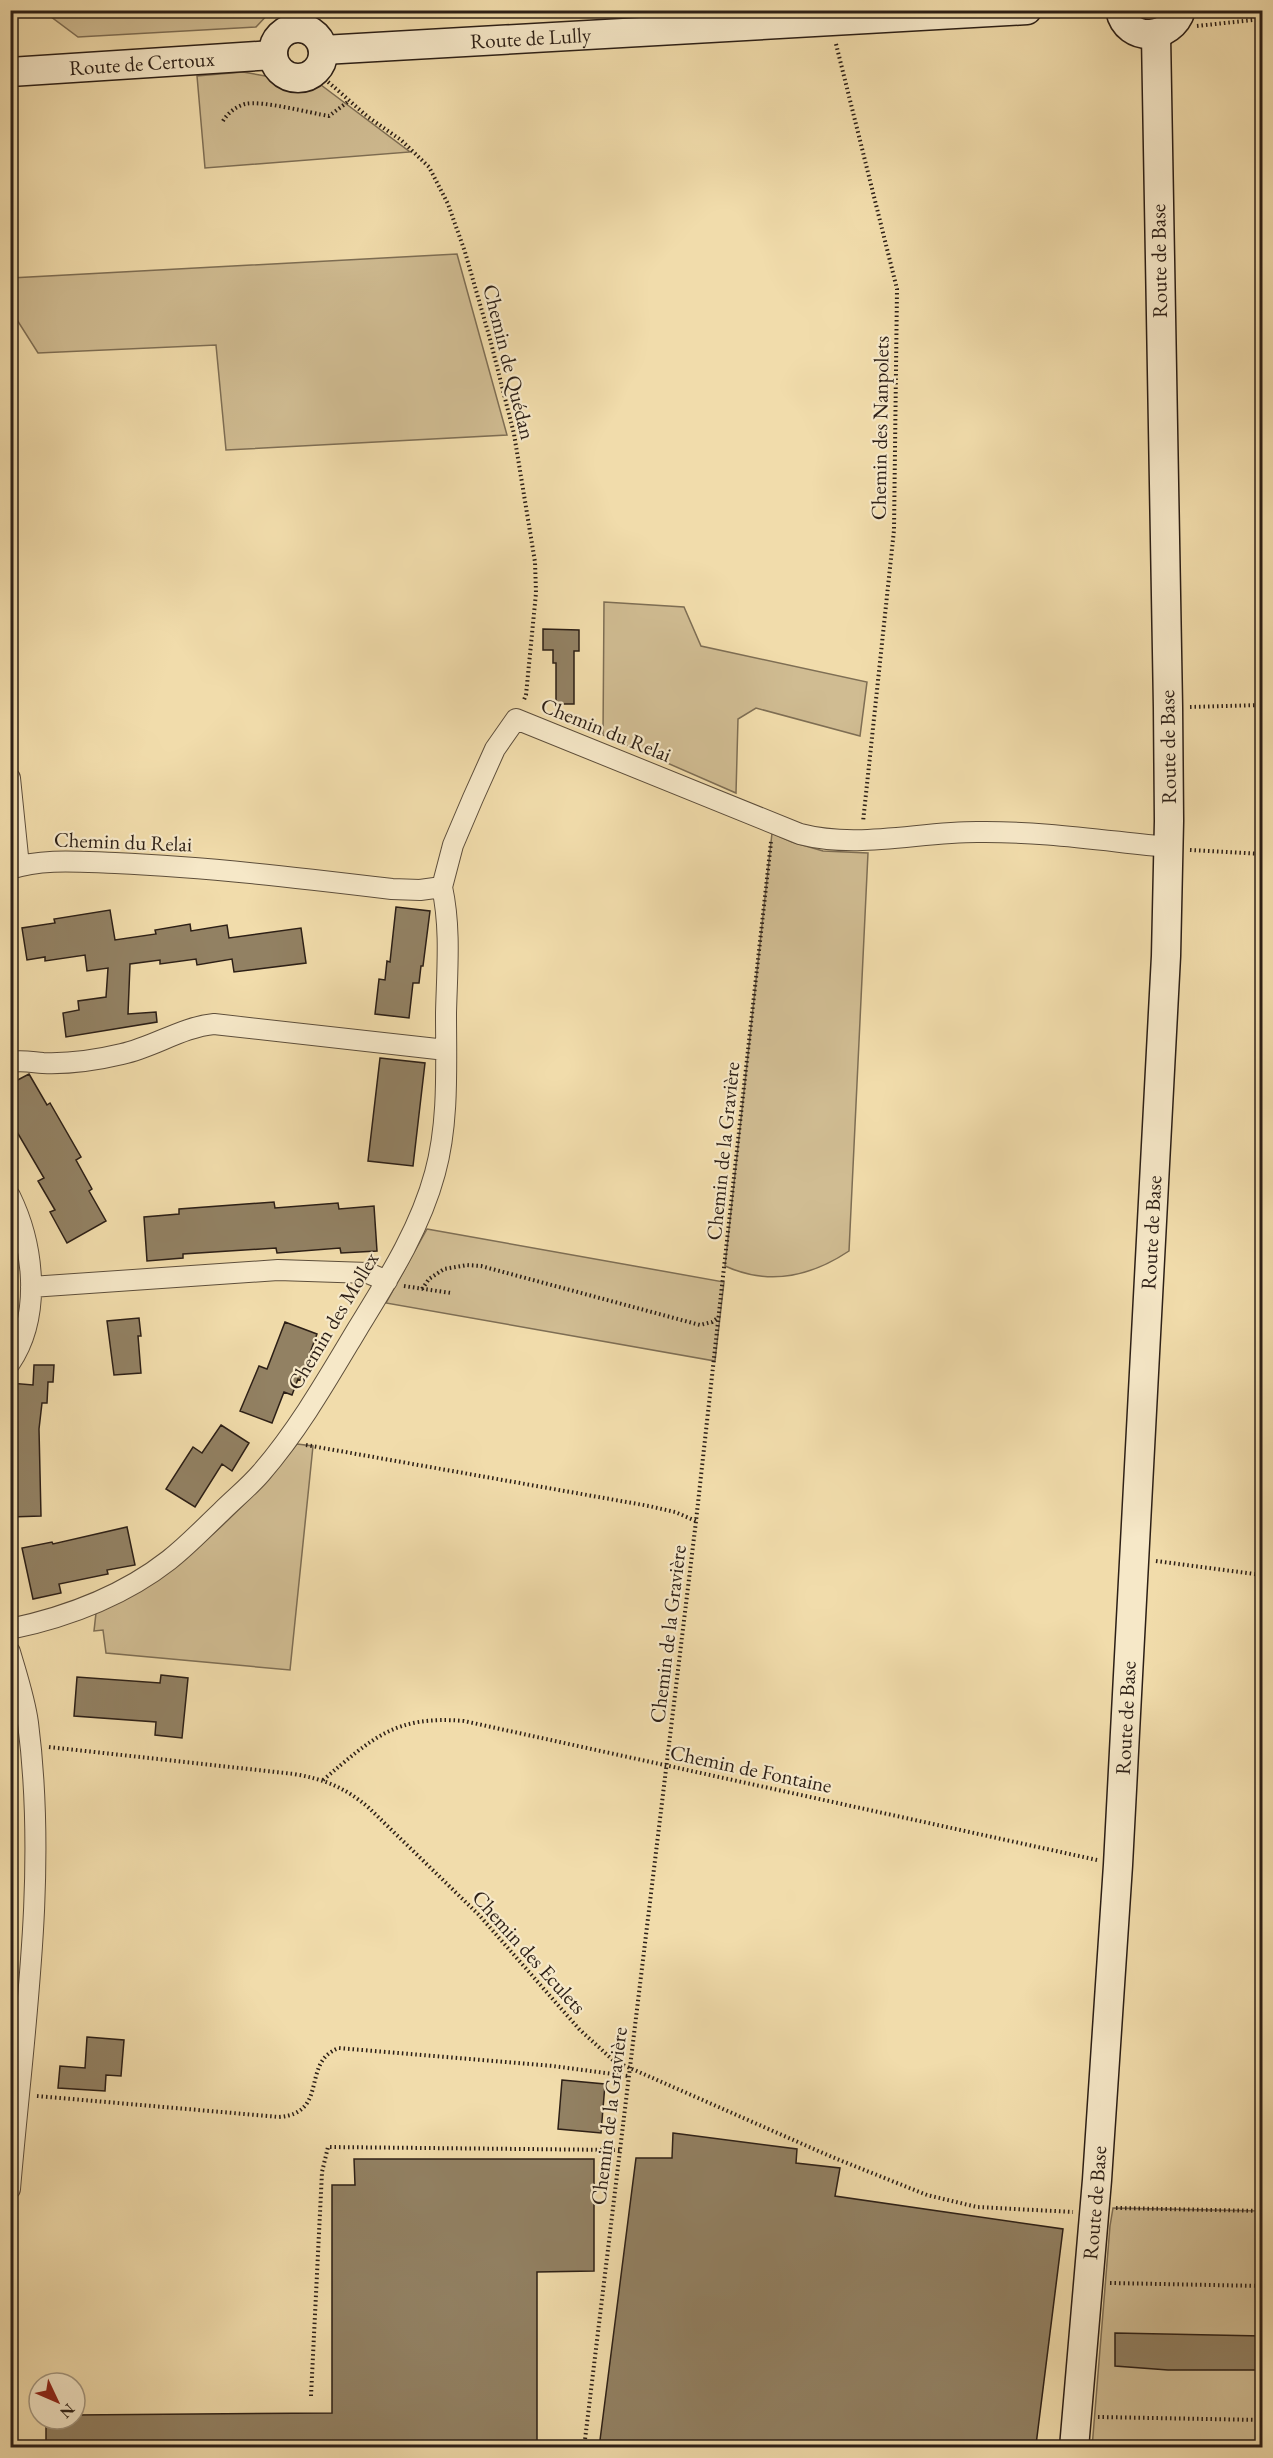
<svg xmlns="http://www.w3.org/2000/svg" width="1273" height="2458" font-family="'EB Garamond',serif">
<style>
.green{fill:#d0bc92;stroke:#7e6e54;stroke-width:1.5}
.building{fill:#928163;stroke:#2c1f16;stroke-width:1.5}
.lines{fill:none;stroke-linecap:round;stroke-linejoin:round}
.street-casing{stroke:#5d4e3b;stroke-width:22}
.secondary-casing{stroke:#2c1f16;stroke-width:31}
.path{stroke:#2c1f16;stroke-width:4;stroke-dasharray:1.5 3;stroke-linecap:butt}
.street{stroke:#f6e8c8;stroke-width:20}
.secondary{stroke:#f6e8c8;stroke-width:28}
.labels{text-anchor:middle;stroke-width:4.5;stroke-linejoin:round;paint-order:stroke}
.street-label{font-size:21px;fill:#2c1f16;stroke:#f6e8c8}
</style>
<rect width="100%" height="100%" fill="#f1dcab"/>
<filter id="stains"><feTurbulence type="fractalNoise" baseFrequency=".00333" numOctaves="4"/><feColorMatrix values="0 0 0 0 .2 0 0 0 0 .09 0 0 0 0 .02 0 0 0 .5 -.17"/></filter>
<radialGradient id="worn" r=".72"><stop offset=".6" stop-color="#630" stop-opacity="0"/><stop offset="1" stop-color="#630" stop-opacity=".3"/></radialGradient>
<path class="green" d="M46 11V10L271 11 256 27 78 37 46 13Z
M243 72 271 77 289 90 298 91 321 85 410 152 205 168 197 76Z
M457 254 507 435 226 450 216 345 38 353 12 312 11 278Z
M604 602 684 607 701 646 867 682 860 736 756 708 738 719 736 793 603 735Z
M772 833 792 842 823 851 868 853 849 1251C810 1277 769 1286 725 1266Z
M427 1229 724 1282 715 1361 386 1303Z
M297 1444 313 1446 290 1670 106 1653 103 1630 94 1631 96 1613C180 1571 238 1517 297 1444Z
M1113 2208 1262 2211V2447L1092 2448 1110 2226Z"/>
<path class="building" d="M543 629 579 630V651H574V704H556V663H553V650H543Z
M396 907 430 911 423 966H421L419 983H413L409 1018 375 1014 379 979 385 980 387 961 390 962Z
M110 910 115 940 156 934 155 930 190 924 191 931 227 925 229 938 301 928 306 963 234 972 232 959 197 965 196 959 160 964V960L130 964 128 1014 156 1012 157 1022 66 1037 63 1013 79 1010 78 1001 106 997 108 968 87 971 85 955 45 961V957L27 960 22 928 55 923 54 919Z
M380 1058 425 1063 413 1166 368 1161Z
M29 1074 47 1105 50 1103 81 1157 76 1160 92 1189 89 1191 106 1221 67 1243 50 1212 55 1210 38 1181 44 1178 10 1120V1084Z
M274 1202 275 1208 338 1203 339 1209 374 1206 377 1251 341 1253 340 1248 277 1253 276 1248 183 1254V1258L147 1261 144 1217 179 1214V1209Z
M139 1318 141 1336H138L141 1373 114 1375 107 1321Z
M285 1322 317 1334 300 1380 298 1379 292 1395 284 1392 272 1423 240 1411 259 1366 267 1369Z
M34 1365H54L53 1382H48L47 1403H42L39 1429 41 1516 10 1517V1383L33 1385Z
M221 1425 249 1443 232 1471 222 1464 195 1507 166 1489 193 1447 202 1453Z
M127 1527 135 1565 107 1570 108 1574 59 1584 61 1593 33 1599 22 1548 52 1542 53 1544Z
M161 1675 188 1678 182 1738 155 1735 156 1722 74 1716 77 1677 160 1683Z
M87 2037 124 2040 121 2076 106 2075 105 2091 58 2088 60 2066 85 2068Z
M562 2080 605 2084 601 2133 558 2129Z
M673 2133 797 2149 796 2163 840 2168 835 2196 1063 2229 1036 2445 1015 2442V2448H599L636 2158H672Z
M354 2159H594V2271L537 2272V2448H46V2419H75V2415L332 2413V2185H355Z
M1115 2333 1262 2336V2370H1168L1115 2366Z"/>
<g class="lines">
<defs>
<path id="street" d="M10 778 19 866
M10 869C43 858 81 862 115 863 207 867 300 878 392 889L420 890 442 887 453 845 473 798 495 749 516 719 800 834C857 849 918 832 977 832 1041 831 1105 841 1168 847
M10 1062C22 1060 31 1062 43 1063 68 1064 97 1060 122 1054 154 1047 182 1027 214 1024L446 1050
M10 1196C34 1245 42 1316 10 1363
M31 1287 278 1270 368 1273 387 1281
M10 1629C67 1617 123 1596 169 1560 187 1546 204 1528 221 1512 234 1499 249 1487 261 1473 299 1429 328 1378 358 1328 388 1279 420 1229 435 1173 449 1122 446 1066 446 1013 447 971 451 928 442 887
M10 1652C17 1676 25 1700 28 1723 48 1878 23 2035 10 2189"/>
<g id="secondary">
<path d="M1120 10C1127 44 1172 40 1181 10"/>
<circle cx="298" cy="53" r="25"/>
<path id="s1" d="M323 50 1027 10"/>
<path id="s2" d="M10 72 273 55"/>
<path id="s3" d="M1074 2448 1097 2180 1118 1865 1166 956 1169 821 1168 707 1156 35"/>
</g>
</defs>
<use href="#street" class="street-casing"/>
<use href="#secondary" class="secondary-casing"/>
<path class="path" d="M1197 26 1262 19
M836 44 897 289 894 530 863 822
M318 73 368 117 401 140 429 167 448 204 465 252 490 339 514 434 535 562 536 593 526 695 523 702
M223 121C228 113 235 107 245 104 262 100 310 113 329 116L349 101
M1190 707 1262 705
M1190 850 1262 854
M404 1286 451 1293
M422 1289 429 1279 444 1269 467 1265 481 1266 700 1325 712 1322 719 1317
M306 1445 649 1506 675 1512 696 1521
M1156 1561 1262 1575
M49 1747 294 1774C324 1779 346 1788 369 1808L479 1915 579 2029 614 2061 832 2157 927 2195 977 2207 1073 2212
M323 1780C373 1738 395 1715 464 1721L1097 1860
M37 2096 279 2117C330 2113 300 2062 339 2048L553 2066 628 2076
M1116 2208 1262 2211
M1110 2283 1262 2286
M311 2396 322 2172 328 2147 620 2150
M1098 2417 1262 2420
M584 2448 696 1521 771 842"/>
<use href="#street" class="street"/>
<use href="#secondary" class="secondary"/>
</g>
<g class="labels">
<g class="street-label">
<text dy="7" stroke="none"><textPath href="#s1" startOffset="208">Route de Lully</textPath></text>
<text dy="7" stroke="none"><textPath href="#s2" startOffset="132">Route de Certoux</textPath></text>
<text transform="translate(1159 261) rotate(-91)" y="7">Route de Base</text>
<text transform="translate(509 362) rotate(76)" y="7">Chemin de Quédan</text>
<text transform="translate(880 428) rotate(-89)" y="7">Chemin des Nanpolets</text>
<text transform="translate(606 730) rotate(22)" y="7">Chemin du Relai</text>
<text transform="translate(1168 747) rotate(-91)" y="7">Route de Base</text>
<text transform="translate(123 842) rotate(2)" y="7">Chemin du Relai</text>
<text transform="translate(723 1151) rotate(-84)" y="7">Chemin de la Gravière</text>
<text dy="7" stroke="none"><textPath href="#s3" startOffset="1218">Route de Base</textPath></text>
<text transform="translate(333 1321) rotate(-59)" y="7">Chemin des Mollex</text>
<text transform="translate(668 1634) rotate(-83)" y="7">Chemin de la Gravière</text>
<text dy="7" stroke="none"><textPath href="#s3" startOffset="732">Route de Base</textPath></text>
<text transform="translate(751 1769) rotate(12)" y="7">Chemin de Fontaine</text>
<text transform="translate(529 1952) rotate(48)" y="7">Chemin des Eculets</text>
<text transform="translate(609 2116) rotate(-83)" y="7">Chemin de la Gravière</text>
<text dy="7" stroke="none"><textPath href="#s3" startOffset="246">Route de Base</textPath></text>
</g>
</g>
<rect width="1273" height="2458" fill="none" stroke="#f1dcab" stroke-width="36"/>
<rect x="12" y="12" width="1249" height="2434" fill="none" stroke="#2c1f16" stroke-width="3"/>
<rect x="18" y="18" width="1237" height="2422" fill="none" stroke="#2c1f16" stroke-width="1.5"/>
<g transform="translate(57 2401) rotate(134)"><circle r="28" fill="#f6e8c8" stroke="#a59881" stroke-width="1.5"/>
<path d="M0-4.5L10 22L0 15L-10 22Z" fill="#8f2418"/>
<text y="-9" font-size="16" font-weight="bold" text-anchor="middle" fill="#2c1f16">N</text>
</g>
<rect width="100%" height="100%" filter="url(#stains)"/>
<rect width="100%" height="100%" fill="url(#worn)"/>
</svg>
